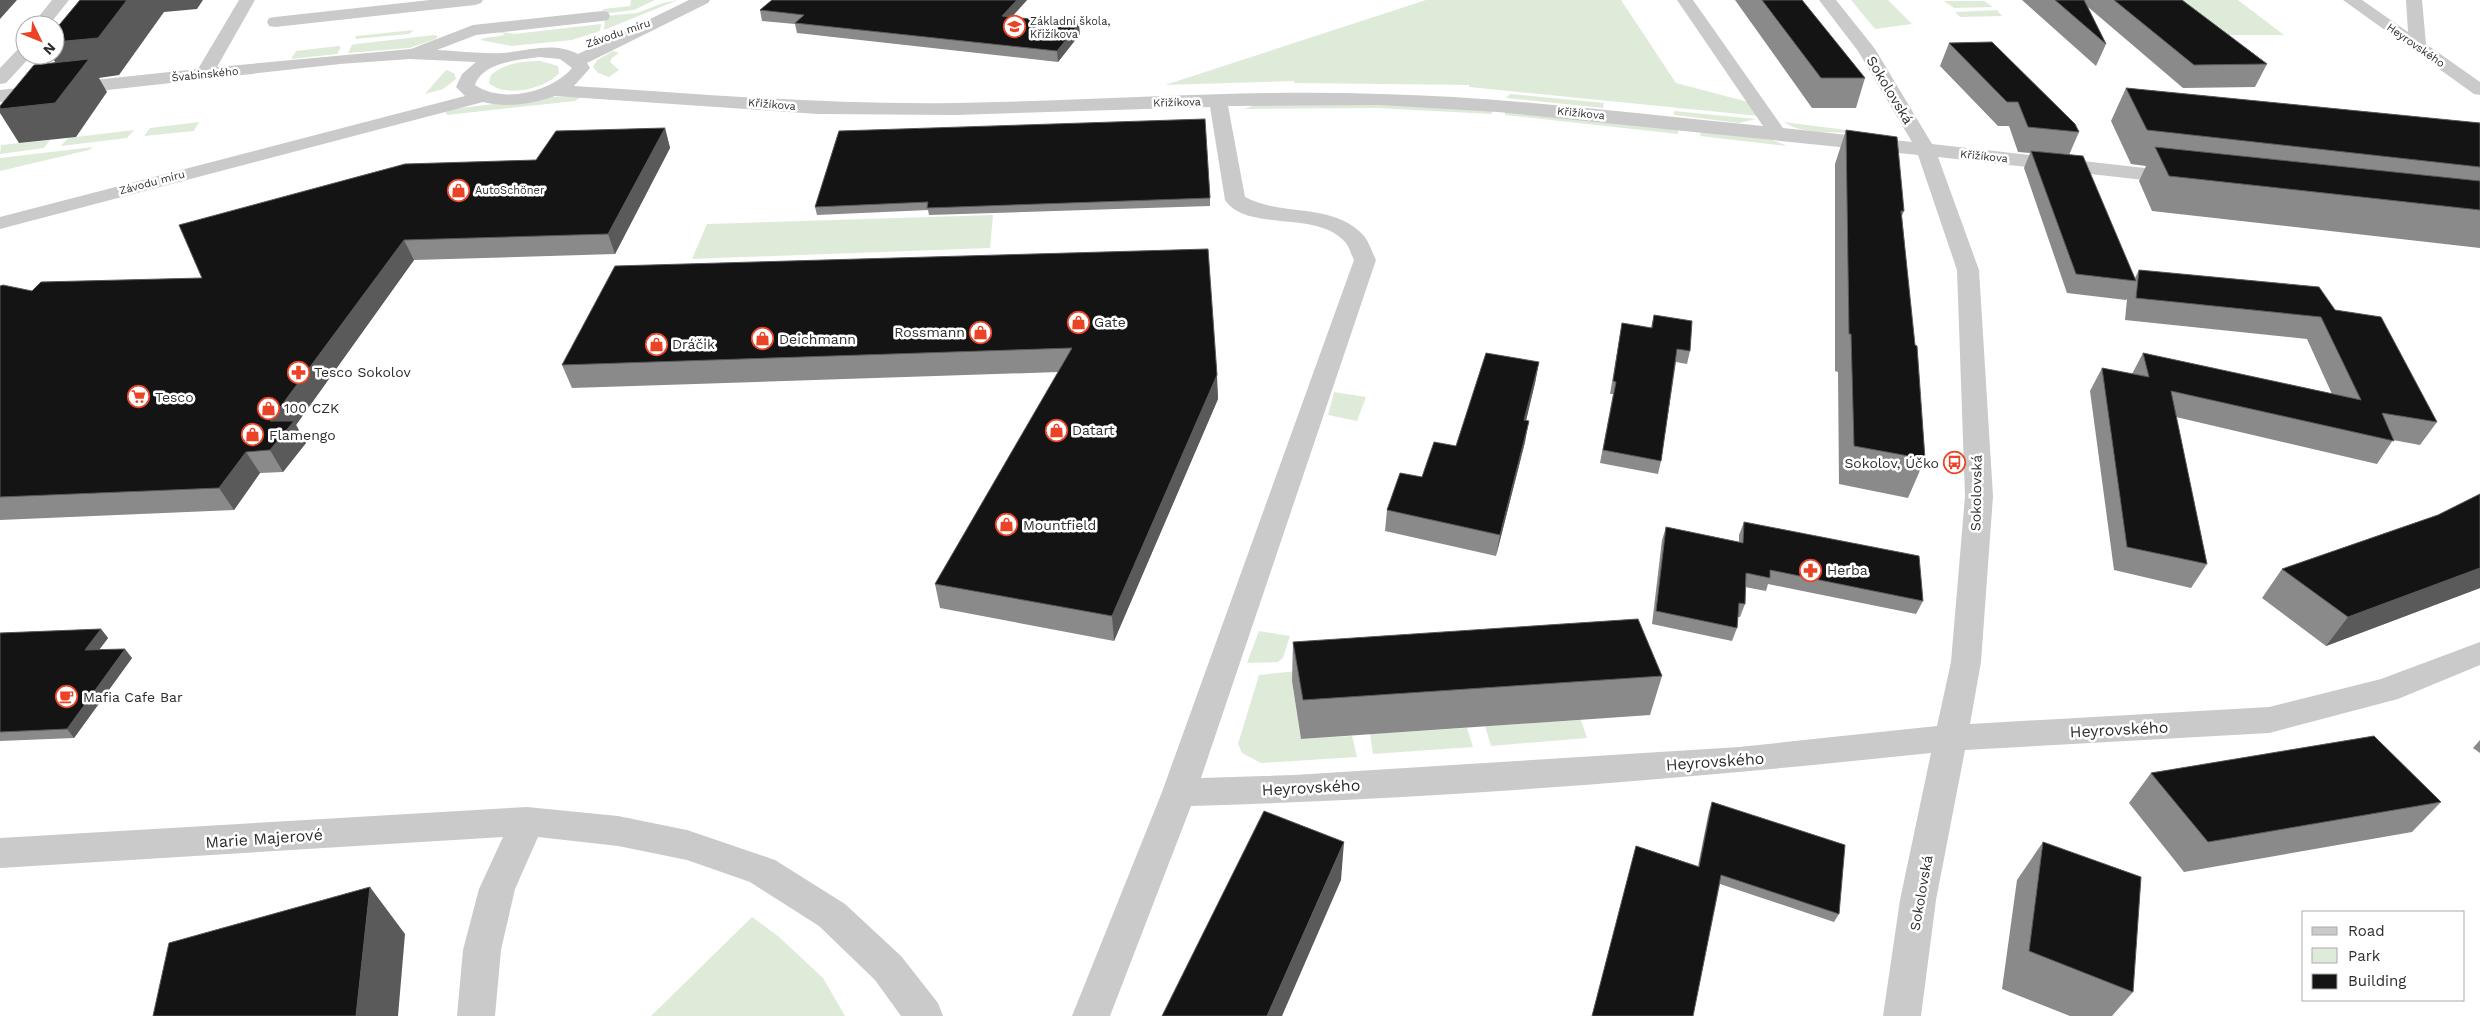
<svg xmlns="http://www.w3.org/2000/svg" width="2480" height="1016" font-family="'Work Sans',sans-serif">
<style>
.green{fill:#dfebd9}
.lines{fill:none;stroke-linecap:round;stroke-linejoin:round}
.street{fill:#cacaca;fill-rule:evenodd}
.wall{fill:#8a8a8a}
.shaded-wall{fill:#5a5a5a}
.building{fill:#141414;stroke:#5a5a5a}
.labels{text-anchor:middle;stroke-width:5;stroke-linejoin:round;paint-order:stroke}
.far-poi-label{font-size:11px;fill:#2d2d2d;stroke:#fff;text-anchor:start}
.far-street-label{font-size:11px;fill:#2d2d2d;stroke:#fff}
.street-label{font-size:14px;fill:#2d2d2d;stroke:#fff}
.poi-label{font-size:14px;fill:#2d2d2d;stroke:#fff;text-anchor:start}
.near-street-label{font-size:16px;fill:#2d2d2d;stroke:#fff}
</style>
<rect width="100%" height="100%" fill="#fff"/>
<path class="green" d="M631 0H655L634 10 603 14V9L630 6Z
M678 0 604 30 605 16 637 13 663 3Z
M1426 0H1621L1676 83 1752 103 1759 116 1469 87V85L1294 83V81L1165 85Z
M1851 0H1888L1912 24 1875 29Z
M2160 0H2238L2284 35H2202Z
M1944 1H1984L1993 7 1954 8Z
M1997 10 2002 16 1960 17 1955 12Z
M601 24 600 31 572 40 511 46 480 40C488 35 496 39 505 34L495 31 514 34Z
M414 30 409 34 355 39 356 36Z
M435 35 438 36 436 39 409 48 348 53 352 45 356 44Z
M338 46 341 47 337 54 291 59 296 51Z
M613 51 619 53 612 58 610 62 619 70 609 77 598 73 593 67 597 60Z
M540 61 558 66 559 73C546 89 505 98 489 83L491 75C504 63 524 61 540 61Z
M446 70 454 73 456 79 443 89 425 94Z
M1510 94 1604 103 1603 108 1506 98Z
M583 96 575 101 447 115 444 110 551 97Z
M1356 103 1493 111 1491 114 1378 108 1244 109 1255 105Z
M1505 111 1678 129V134L1505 115Z
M1674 111 1756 119 1739 123 1674 115Z
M199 122 194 131 144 136 150 128Z
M1784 122 1846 130 1850 131 1849 133C1830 132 1801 134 1784 122Z
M134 130 127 138 61 146 68 138Z
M1701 132 1773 140 1787 146 1700 136Z
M50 140 44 148 0 154 1 145Z
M93 147 89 150 0 171V158Z
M993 215 990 248 692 259 707 224Z
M1334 392 1366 397 1357 421 1328 415Z
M1259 631 1290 636 1283 658 1278 662 1247 663Z
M1346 666 1292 681 1301 739 1352 736 1357 757 1261 763 1242 753 1238 744 1259 675Z
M1581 720 1587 738 1491 746 1485 726Z
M1467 728 1473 747 1373 754 1370 734Z
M752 917 778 936 823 978 845 1016H651Z"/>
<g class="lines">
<path class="street" d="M52 0H69L49 25H32Z
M239 0H255L217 67 411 49 473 25 602 11 608 12 610 16 608 20 602 21 476 35 437 50C458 51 481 54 502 53 528 51 553 41 578 54L689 0H710L708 3 587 63 590 68 574 86C701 94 828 105 956 103 1097 101 1239 89 1381 94 1508 97 1636 114 1763 126L1677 0H1693L1783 128 1912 142 1858 51 1819 0H1836L1875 49 1932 144 2180 172 2187 174 2190 178 2187 182 2180 184 1938 157 1979 270 1993 496 1981 662 1970 724 2269 707 2381 679 2480 642V665L2398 699 2269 733 1965 750 1936 900 1921 1016H1883L1900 900 1931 753C1685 779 1438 799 1191 806L1110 1016H1072L1162 792 1354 260C1351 254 1349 247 1346 243 1318 209 1247 233 1225 200L1210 107 955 115 818 114 555 96C533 104 506 108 483 102L0 229V217L465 96 456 87 462 74 476 62 410 59 340 64 0 102V90L198 69ZM539 57 560 59 572 68C552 92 502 104 475 85 483 62 518 60 539 57ZM1380 105 1498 112 1918 155 1957 270 1965 496 1951 662 1937 726 1739 747 1294 775 1201 778 1376 260C1372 252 1369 242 1364 236 1334 202 1282 217 1245 197L1228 106Z
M430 0H483L481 3 475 5 275 27 269 26 267 22 269 18 275 17Z
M2343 0H2362L2408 32 2406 0H2422L2426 44 2480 82V95L2474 94Z
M25 47V55H32L6 83 0 84V68L19 48Z
M527 807 618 816 687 830 775 860 845 904 901 956 938 1003 943 1016H901L875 980 819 926 750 882 687 860 618 846 538 837 515 889 501 950 495 1016H457L463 950 479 889 503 837 0 868V838Z"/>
</g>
<path class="wall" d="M772 0H1027L1012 17 1080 34 1058 62 797 33 795 24 762 21 760 10Z
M1735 0H1802L1865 78 1856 108H1812Z
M2022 0H2182L2267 64 2255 87 2183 88 2088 7 2106 44 2096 66Z
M1949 43 2079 132 2069 155 2135 278 2139 270 2335 310 2437 422 2420 445 2393 440 2377 464 2176 417 2207 564 2191 588 2114 570 2090 391 2102 368 2132 374 2143 353 2332 394 2307 339 2125 320 2127 299 2126 300 2067 293 2024 168 2030 153 2018 152 2009 126H1998L1940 66Z
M2126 88 2480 123V248L2152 211 2139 181 2146 166 2131 164 2111 121Z
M665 128 670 148 615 254 414 260 296 425 306 443 283 472 260 473 234 510 0 520V286L32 291 202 278 536 160Z
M1846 130 1904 211 1902 216 1925 459 1908 498 1839 484 1838 372 1835 371V164Z
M839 131 1210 198V206L929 215 928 210 817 215 815 207Z
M1208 249 1218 399 1114 641 940 608 935 584 1058 372 572 388 562 365Z
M1654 315 1690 351 1687 364 1676 362 1661 461 1658 474 1600 463 1613 394H1610L1622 323 1651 328Z
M1539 362 1535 383 1526 421 1525 442 1496 556 1385 531 1387 510 1456 446Z
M2480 494V588L2326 646 2262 598 2282 569 2438 515Z
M1744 522 1923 601 1916 614 1768 584 1766 591 1745 587V604L1740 617H1738L1737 628 1732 641 1652 624 1662 540 1666 527 1739 542V535Z
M101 629 108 638 99 650 132 658 74 738 0 741V633Z
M1293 642 1662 676 1650 715 1301 739 1292 681Z
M2480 740V753L2473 748Z
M2319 746 2441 802 2412 832 2184 872 2129 803 2151 773Z
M1712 802 1839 914 1834 922 1720 884 1693 1016H1592L1636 846 1698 866 1709 811Z
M2043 842 2133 992 2112 1016H2070L2002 989 2017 880Z"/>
<path class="shaded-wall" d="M0 0H17L0 19Z
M127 0H203L197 9 164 12 119 75 99 78 107 92 76 137 19 143 0 113V109L66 81 51 55H55V42Z
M1017 0H1027L1003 26 1002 16Z
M1079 24 1080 34 1058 62 1057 51Z
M665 128 670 148 615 254 608 234Z
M404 240 414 260 296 425 306 443 283 472 270 450V421Z
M1539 362 1535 383 1521 441 1524 420Z
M1217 375 1218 399 1114 641 1112 616Z
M1529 421 1525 442 1496 556 1500 535Z
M246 452 260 473 234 510 219 488Z
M2480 568V588L2326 646 2348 617Z
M101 629 108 638 92 659 85 650Z
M125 649 132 658 74 738 67 729Z
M1344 842 1341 880 1282 1016H1267Z
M370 887 405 934 398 1016H356Z"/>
<path class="building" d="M80 0H127L98 38 55 42V30Z
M772 0H1017L1002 16 1079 24 1057 51 795 23 804 15 760 10Z
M1762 0H1802L1865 78H1821Z
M2055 0H2084L2106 44Z
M2114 0H2182L2267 64 2194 65Z
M1992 42 2075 124 2079 132 2028 127 2018 102H2007L1949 43Z
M89 59 55 103 0 109V106L34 65Z
M2126 88 2480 123V167L2147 130Z
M1205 119 1210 198 927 208 928 202 815 207 839 131Z
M665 128 608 234 404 240 270 421H294L270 450 246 452 219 488 0 497V286L3 285 32 291 41 282 202 278 179 225 405 164 536 160 556 131Z
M1846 130 1897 137 1904 211H1901L1915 345 1917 346 1925 459 1854 446 1851 334H1849Z
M2155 147 2480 181V210L2169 176Z
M2031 151 2083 156 2136 281 2076 274Z
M1208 249 1217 375 1112 616 935 584 1072 348 562 365 615 266Z
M2139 270 2319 287 2335 310 2381 317 2437 422 2382 413 2394 441 2171 391 2207 564 2127 547 2102 368 2149 377 2143 353 2361 400 2321 317 2136 298Z
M1654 315 1692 321 1690 351 1677 349 1661 461 1603 450 1616 382 1613 381 1622 323 1652 328Z
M1486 353 1539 362 1524 420 1529 421 1500 535 1387 510 1400 473 1422 477 1434 442 1456 446Z
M2480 494V568L2348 617 2282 569 2438 515Z
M1744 522 1919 556 1923 601 1770 570V578L1746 573 1745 604 1739 603 1737 628 1656 611 1666 527 1743 543Z
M1638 619 1662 676 1303 700 1293 642Z
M101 629 85 650 125 649 67 729 0 732V633Z
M2374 736 2441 802 2208 842 2151 773Z
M1712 802 1845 845 1839 914 1721 875 1693 1016H1592L1636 846 1699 867Z
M1264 811 1344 842 1267 1016H1162Z
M2043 842 2141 877 2133 992 2029 951Z
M370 887 356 1016H153L169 943Z"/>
<defs>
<symbol id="school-ring" viewBox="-11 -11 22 22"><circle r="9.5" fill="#fff" stroke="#ec4326" stroke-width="1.5"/><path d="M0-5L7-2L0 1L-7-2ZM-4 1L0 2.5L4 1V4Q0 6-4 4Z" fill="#ec4326"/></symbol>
<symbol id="shop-ring" viewBox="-11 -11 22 22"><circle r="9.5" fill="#fff" stroke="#ec4326" stroke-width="1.5"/><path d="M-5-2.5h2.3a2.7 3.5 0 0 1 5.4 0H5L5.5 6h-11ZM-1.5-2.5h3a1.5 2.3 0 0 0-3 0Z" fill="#ec4326"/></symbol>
<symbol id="pharmacy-ring" viewBox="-11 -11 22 22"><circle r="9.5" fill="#fff" stroke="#ec4326" stroke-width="1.5"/><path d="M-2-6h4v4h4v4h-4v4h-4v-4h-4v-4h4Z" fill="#ec4326"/></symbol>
<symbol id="supermarket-ring" viewBox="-11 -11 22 22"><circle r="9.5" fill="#fff" stroke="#ec4326" stroke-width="1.5"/><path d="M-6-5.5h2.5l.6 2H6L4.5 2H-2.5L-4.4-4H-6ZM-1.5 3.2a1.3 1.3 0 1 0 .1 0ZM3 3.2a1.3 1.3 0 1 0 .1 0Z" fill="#ec4326"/></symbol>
<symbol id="bus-ring" viewBox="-11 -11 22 22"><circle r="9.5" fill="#fff" stroke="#ec4326" stroke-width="1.5"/><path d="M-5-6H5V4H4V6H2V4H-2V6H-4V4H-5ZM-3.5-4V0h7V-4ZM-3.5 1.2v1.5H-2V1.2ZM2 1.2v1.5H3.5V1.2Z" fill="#ec4326"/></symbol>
<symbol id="cafe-ring" viewBox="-11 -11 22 22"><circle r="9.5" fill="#fff" stroke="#ec4326" stroke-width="1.5"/><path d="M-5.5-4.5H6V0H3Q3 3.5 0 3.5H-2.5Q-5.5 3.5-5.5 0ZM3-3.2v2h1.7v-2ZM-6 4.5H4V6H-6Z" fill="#ec4326"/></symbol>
</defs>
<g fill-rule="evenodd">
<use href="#school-ring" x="1002" y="14" width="25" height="25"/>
<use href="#shop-ring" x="446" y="178" width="25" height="25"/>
<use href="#shop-ring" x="1066" y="310" width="25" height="25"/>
<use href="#shop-ring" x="968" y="320" width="25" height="25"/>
<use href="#shop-ring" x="750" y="326" width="25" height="25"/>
<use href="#shop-ring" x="644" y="332" width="25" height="25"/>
<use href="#pharmacy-ring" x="286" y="360" width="25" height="25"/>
<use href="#supermarket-ring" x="126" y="384" width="25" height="25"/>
<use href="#shop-ring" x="256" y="396" width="25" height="25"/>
<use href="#shop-ring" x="1044" y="418" width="25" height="25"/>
<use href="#shop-ring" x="240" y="422" width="25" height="25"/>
<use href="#bus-ring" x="1942" y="450" width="25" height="25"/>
<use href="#shop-ring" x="994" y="512" width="25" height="25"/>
<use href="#pharmacy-ring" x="1798" y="558" width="25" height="25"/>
<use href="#cafe-ring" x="54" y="684" width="25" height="25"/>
</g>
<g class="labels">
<g class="far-poi-label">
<text x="1030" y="25">Základní škola,<tspan x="1030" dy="13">Křižíkova</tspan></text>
<text x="475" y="194">AutoSchöner</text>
</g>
<g class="far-street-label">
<text transform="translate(618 33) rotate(-19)" y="4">Závodu míru</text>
<text transform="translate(2416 45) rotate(35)" y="4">Heyrovského</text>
<text transform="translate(205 74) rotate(-6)" y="4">Švabinského</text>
<text transform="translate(1177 102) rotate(-2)" y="4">Křižíkova</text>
<text transform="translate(772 104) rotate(5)" y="4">Křižíkova</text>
<text transform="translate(1581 113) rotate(6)" y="4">Křižíkova</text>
<text transform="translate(1984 156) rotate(6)" y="4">Křižíkova</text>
<text transform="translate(152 182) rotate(-15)" y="4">Závodu míru</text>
</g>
<g class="street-label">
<text transform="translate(1890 90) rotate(59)" y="5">Sokolovská</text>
<text transform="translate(1976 493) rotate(-89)" y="5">Sokolovská</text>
<text transform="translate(1921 893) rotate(-80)" y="5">Sokolovská</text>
</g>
<g class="poi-label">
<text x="1094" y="327">Gate</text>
<text x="965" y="337" text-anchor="end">Rossmann</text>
<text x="779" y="344">Deichmann</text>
<text x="672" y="349">Dráčik</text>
<text x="314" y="377">Tesco Sokolov</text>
<text x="155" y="402">Tesco</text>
<text x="284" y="413">100 CZK</text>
<text x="1072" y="435">Datart</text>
<text x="269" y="440">Flamengo</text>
<text x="1939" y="468" text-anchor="end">Sokolov, Účko</text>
<text x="1023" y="530">Mountfield</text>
<text x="1827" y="575">Herba</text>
<text x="83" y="702">Mafia Cafe Bar</text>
</g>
<g class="near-street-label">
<text transform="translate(2119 729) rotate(-3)" y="6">Heyrovského</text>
<text transform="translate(1715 761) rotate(-4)" y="6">Heyrovského</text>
<text transform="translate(1311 787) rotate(-3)" y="6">Heyrovského</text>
<text transform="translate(264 838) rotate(-4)" y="6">Marie Majerové</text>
</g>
</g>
<rect x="2302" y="911" width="162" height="90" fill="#ffffff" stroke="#ababab"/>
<rect x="2312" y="927" width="25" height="8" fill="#cacaca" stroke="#ababab"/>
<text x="2348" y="936" font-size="15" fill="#2d2d2d">Road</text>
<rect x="2312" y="948" width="25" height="15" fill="#dfebd9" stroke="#ababab"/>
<text x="2348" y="961" font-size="15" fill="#2d2d2d">Park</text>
<rect x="2312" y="974" width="25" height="15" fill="#141414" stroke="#ababab"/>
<text x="2348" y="986" font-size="15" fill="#2d2d2d">Building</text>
<g transform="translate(40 40) rotate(133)"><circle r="24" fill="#ffffff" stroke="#ababab"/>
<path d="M0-4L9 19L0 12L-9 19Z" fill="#ec4326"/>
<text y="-8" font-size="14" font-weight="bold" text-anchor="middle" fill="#2d2d2d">N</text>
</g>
</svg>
